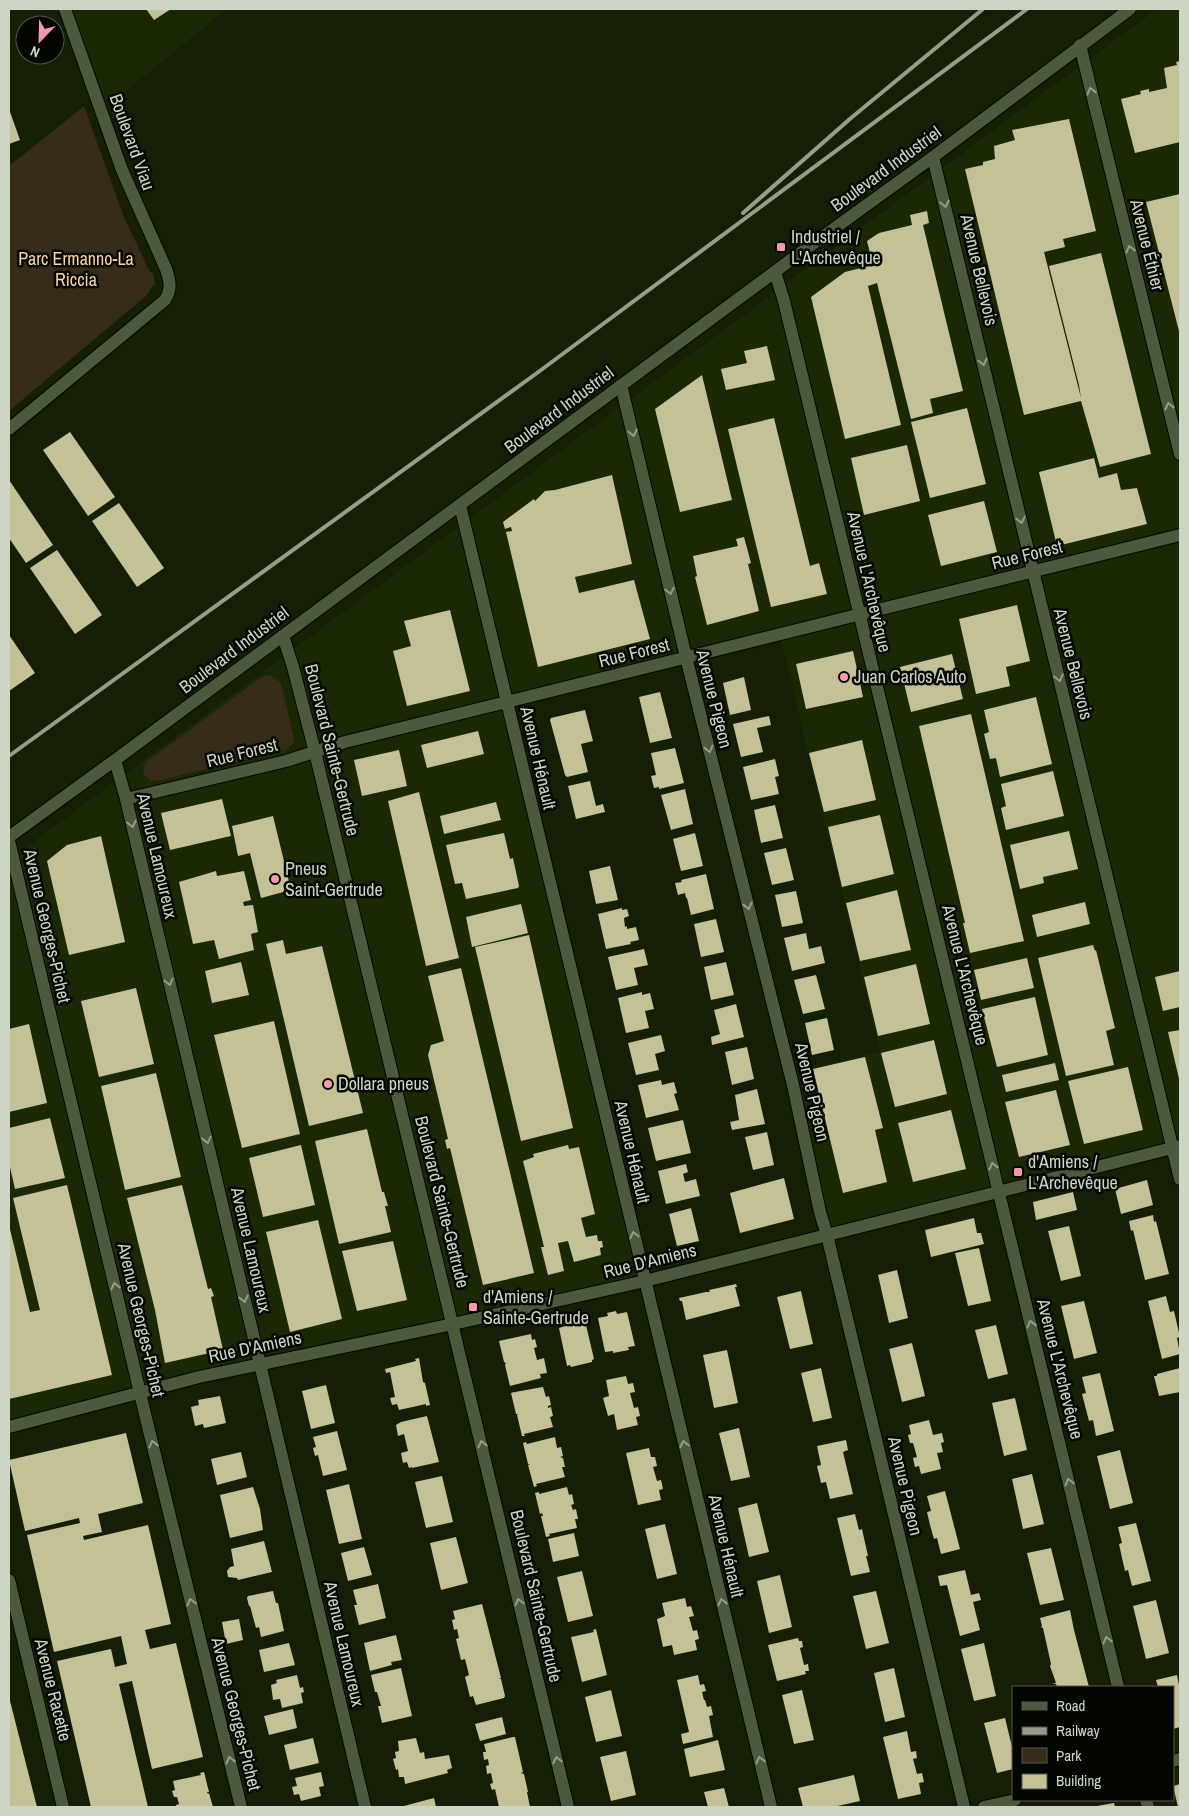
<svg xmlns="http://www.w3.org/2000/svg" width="1189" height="1816" font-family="'Archivo Narrow',sans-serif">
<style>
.built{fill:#1b2806}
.green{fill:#372c19}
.building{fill:#c4c197}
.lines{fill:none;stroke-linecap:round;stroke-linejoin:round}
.minor-casing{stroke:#020800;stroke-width:14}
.minor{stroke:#4c593d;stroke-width:12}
.rail{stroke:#949d89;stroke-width:4}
.oneway{stroke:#939d87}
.poi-dot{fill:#f39aab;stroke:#040701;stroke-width:2}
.labels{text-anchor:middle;stroke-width:5;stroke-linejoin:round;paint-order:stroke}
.street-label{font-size:18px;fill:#cdd5c4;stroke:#040701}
.poi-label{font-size:18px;fill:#cdd5c4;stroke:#040701;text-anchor:start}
.park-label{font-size:18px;fill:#f9d599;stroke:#040701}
</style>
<rect width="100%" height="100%" fill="#141f05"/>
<path class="built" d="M68 9H227L102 110Z
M1157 9H1180V1146L827 1235 793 1085 802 1070 880 1052 780 635 508 703 645 1281 9 1427V860Z"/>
<path class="green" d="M84 106 124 217 150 272 153 273 155 283 146 296 9 411V166Z
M266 675 272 676 281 683 294 738 293 743 287 750 157 781C149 781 145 778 143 770L146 762 260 678Z"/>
<path class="building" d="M146 9H171L154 20Z
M1180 61V142L1135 153 1121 99 1141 94 1140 91 1149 89V92L1167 88 1164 68 1177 65 1176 62Z
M9 109 20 140 9 144Z
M1069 119 1096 231 1063 239 1065 247 1044 252 1081 398 1079 385 1049 266 1101 253 1151 454 1100 467 1081 401 1024 415 965 169 983 165V162L995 159 994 146 1015 140 1012 130Z
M1180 194V335L1146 202Z
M927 211 929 223 923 225 963 391 930 399 933 413 911 419 877 283 868 286 901 425 845 439 811 297 845 272 873 265 867 241 879 233 912 225 910 215Z
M767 346 775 380 726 390 721 369 747 363 744 351Z
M702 375 732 500 680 512 655 409Z
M967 408 986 484 930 498 911 422Z
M774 418 810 566 819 563 827 594 771 607 728 429Z
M70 432 115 497 88 516 43 450Z
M907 445 920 501 864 515 851 458Z
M1094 458 1099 478 1117 473 1121 490 1137 488 1147 524 1057 546 1039 472Z
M612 475 632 564 575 577 579 593 634 580 650 639 538 667 506 532 512 531 511 527 505 529 503 522 534 499 535 501 545 491 555 490Z
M9 480 53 545 26 563 9 538Z
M984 501 997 552 941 566 928 515Z
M119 503 164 568 137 587 92 521Z
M744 537 751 563 748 564 759 611 707 625 695 577 697 576 693 556 738 546 736 539Z
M57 550 102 615 75 634 30 568Z
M1017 605 1030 661 1006 667 1010 686 976 694 959 619Z
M450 610 470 691 407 706 393 651 411 646 404 621Z
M9 635 35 673 9 691Z
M853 651 863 697 806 709 796 664Z
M952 654 963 699 911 712 900 667Z
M744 677 751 710 730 715 723 683Z
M660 692 672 738 650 743 639 697Z
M1036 697 1052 764 1000 777 996 758 990 759 984 734 989 732 984 710Z
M585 710 593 741 581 744 588 772 567 777 565 775 550 720 551 718Z
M971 714 1024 941 970 953 963 923H965L919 726Z
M769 716 771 725 757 728 763 752 741 757 733 724Z
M478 731 484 754 427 768 421 745Z
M862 740 876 800 824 812 809 753Z
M675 748 684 783 659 789V787L654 788 651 776 656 775 651 753Z
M399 750 407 786 362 796 354 760Z
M775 759 779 776 775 777 779 794 751 800 743 767Z
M1053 771 1064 816 1006 830 1001 808 1006 806 1001 784Z
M590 781 596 806 603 804 605 812 576 819 568 786Z
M685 789 693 824 671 830 661 795Z
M419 792 459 958 426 966 388 801Z
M222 799 231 836 170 850 161 813Z
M496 802 501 820 444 834 440 816Z
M775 805 783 838 761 843 754 810Z
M880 815 894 874 842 887 828 827Z
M273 816 291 890 261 898 250 853 238 856 232 826Z
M1069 831 1078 869 1043 877 1044 883 1020 889 1010 845Z
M504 833 510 859 513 858 519 886 518 888 466 899 462 883 455 884 446 845Z
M695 833 703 866 681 871 673 839Z
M101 836 125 942 69 955 47 861 67 845Z
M786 848 794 880 772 885 764 853Z
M610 866 618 900 596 904 589 871Z
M216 871 217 876 244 871 251 900 243 902 244 906 253 905 258 932 251 934 254 950 219 959 214 940 193 944 179 882Z
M706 874 714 909 691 915 687 898H686L685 893 678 895 675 883 682 882 681 880Z
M897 890 911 950 860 961 846 903Z
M796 891 803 923 782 927 775 895Z
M1085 902 1090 924 1037 937 1032 915Z
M521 904 528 933 472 947 466 917Z
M622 908V910L627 909 629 916 624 918 625 927 627 926V929L636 927 639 940 630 942 631 944 606 949 598 914Z
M716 919 724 952 701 957 694 924Z
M806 933 809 949 821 946 825 963 792 971 784 938Z
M529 935 573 1128 521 1141 475 947Z
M283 940 286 954 322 946 363 1113 309 1126 266 944Z
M1093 945 1095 951 1096 950 1115 1028 1106 1031 1114 1065 1066 1076 1038 958Z
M644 949 648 965 634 968 638 985 616 990 608 957Z
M1027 958 1034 988 981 1000 974 970Z
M241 962 249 995 212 1003 205 971Z
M726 962 734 995 711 1000 704 967Z
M916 964 930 1024 878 1036 864 977Z
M461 968 534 1273 483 1285 450 1148 447 1149 445 1140 448 1139 428 1055 431 1045 444 1041 428 976Z
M1180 971V1007L1163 1011 1155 977Z
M816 975 825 1009 803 1014 794 980Z
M136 988 154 1064 99 1077 81 1001Z
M642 992V995L650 993 654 1009 645 1011 649 1028 626 1033 618 998Z
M1035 997 1048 1055 997 1067 982 1009Z
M736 1004 744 1037 712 1045 711 1037 720 1034 714 1010Z
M827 1018 834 1050 812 1055 805 1023Z
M274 1021 300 1134 242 1148 214 1035Z
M29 1024 47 1103 9 1112V1029Z
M1180 1030V1083L1168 1032Z
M661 1035 665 1051 655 1054 659 1070 636 1075 628 1043Z
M934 1040 947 1094 895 1107 881 1053Z
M747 1047 754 1079 732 1085 725 1052Z
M865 1057 883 1128 875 1130 887 1182 843 1193 813 1069Z
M1055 1063 1059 1080 1006 1092 1002 1075Z
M1128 1067 1143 1130 1084 1144 1068 1081Z
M156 1073 181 1177 125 1190 101 1086Z
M661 1080 662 1085 674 1082 677 1093 674 1094 679 1110 646 1118 638 1085Z
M757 1089 765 1124 732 1130 730 1122 739 1120 735 1095Z
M1056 1090 1070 1145 1019 1157 1005 1102Z
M951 1110 966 1169 913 1182 898 1123Z
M50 1118 65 1178 15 1189 9 1163V1128Z
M683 1120 691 1153 656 1161 648 1128Z
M367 1129 382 1192H384L388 1206H385L391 1232 339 1244 315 1141Z
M767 1132 774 1165 753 1170 745 1137Z
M301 1145 315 1205 263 1217 249 1158Z
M568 1145 569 1149 579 1147 595 1214 581 1218 586 1237 597 1235 598 1241H602L603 1247 600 1248 601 1255 574 1262 568 1241 558 1243 564 1271 548 1275 541 1247H544L523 1161 534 1157 533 1154Z
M686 1164 688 1172 683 1174 685 1182 696 1179 700 1196 666 1204 658 1171Z
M784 1178 794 1219 740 1233 730 1193Z
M1147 1180 1153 1205 1121 1214 1115 1189Z
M67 1185 112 1375 9 1399V1225L30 1312 40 1310 13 1198Z
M182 1185 208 1289 211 1288 214 1296 211 1297 223 1350 165 1363 155 1310 127 1198Z
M1073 1192 1077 1210 1036 1220 1033 1202Z
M691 1208 699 1241 677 1246 669 1214Z
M1153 1215 1154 1222 1156 1221 1169 1274 1145 1280 1133 1230 1131 1231 1129 1221Z
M974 1218 977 1233H981L984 1244 931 1257 925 1230Z
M318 1220 342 1319 290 1332 266 1232Z
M1069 1226 1081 1276 1061 1281 1048 1231Z
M393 1241 407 1300 357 1311 342 1251Z
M979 1248 991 1301 968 1306 955 1253Z
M897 1270 908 1318 889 1323 878 1275Z
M736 1284 737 1287H735L740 1306 686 1320 682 1301H680L679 1298 706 1292H710L709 1290Z
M801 1291 813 1344 790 1349 777 1297Z
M1166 1296 1170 1312 1174 1311 1180 1337 1177 1338 1180 1354 1162 1359 1148 1301Z
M1084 1301 1097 1353 1074 1359 1061 1306Z
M616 1311 617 1314 627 1312 635 1346 628 1347 629 1350 613 1353V1351L605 1352 598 1318 608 1316 607 1313Z
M575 1320 576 1324 585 1321 594 1359 592 1360V1362L571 1367 570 1365 567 1366 559 1328 569 1325 568 1322Z
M996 1325 1008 1374 988 1379 975 1330Z
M531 1334 532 1340 535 1339 537 1347 534 1348 537 1360 544 1358 547 1373 540 1374 541 1378 510 1386 505 1365 506 1363 504 1362 499 1341Z
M912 1343 925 1396 902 1402 889 1349Z
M727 1350 738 1403 714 1408 703 1355Z
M419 1358 423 1382 425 1383 430 1405 426 1406V1404L399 1410 397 1404 392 1405 390 1398 395 1397 390 1372 386 1373 385 1369 416 1361 415 1359Z
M821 1368 832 1418 813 1422 801 1373Z
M1180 1368V1392L1159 1396 1154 1376H1157V1374Z
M1100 1373 1114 1431 1096 1436 1093 1420 1089 1421 1082 1394 1086 1393 1082 1377Z
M626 1376 628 1384 633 1383 635 1392 630 1393 634 1408 638 1407 640 1416 636 1417 638 1425 617 1430 614 1414 608 1416 603 1398 609 1396 606 1380Z
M326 1385 335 1423 311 1429 302 1391Z
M543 1387 546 1397 549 1396 551 1405 548 1406V1408L551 1407 553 1416 550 1417 553 1427 524 1434 525 1436H522L517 1415 518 1414H516L511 1393 514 1392 516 1393 515 1392Z
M220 1396 226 1423 204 1428 203 1424 195 1426 191 1407 199 1405 198 1400Z
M1015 1398 1027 1450 1004 1456 992 1403Z
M427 1416 439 1462 412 1468V1467L409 1468 407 1462 403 1463 401 1453 408 1451 404 1434 398 1436 396 1425 401 1422Z
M929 1420 933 1435 942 1433 944 1442 941 1443 943 1452 937 1453 941 1469 921 1474 919 1466 915 1467 913 1458 917 1457 913 1443H910L908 1435 911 1434 909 1425Z
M739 1428 750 1477 731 1481 719 1433Z
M337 1431 347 1470 323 1476 318 1455 315 1456 313 1448 316 1447 313 1437Z
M126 1433 143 1503 98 1514 102 1532 83 1536 84 1540 148 1525 171 1624 145 1630 150 1649 176 1643 203 1757 152 1769 132 1681 119 1684 148 1807H91L57 1661 111 1649 115 1667 127 1664 121 1636 54 1652 27 1535 80 1523 79 1518 25 1531 9 1460Z
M555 1437 557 1448 561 1447 563 1456 560 1457 563 1458 565 1467H562L565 1477 536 1484 537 1486 534 1487 528 1465H530L528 1464 523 1443 526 1442 527 1444Z
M846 1440 848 1450 843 1452 853 1494 830 1499 826 1482 821 1483 817 1466 821 1465 817 1446Z
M649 1448 651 1457H655L657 1466 653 1467 657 1481 661 1480 663 1489 659 1490 661 1500 638 1505 626 1453Z
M1120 1450 1133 1503 1110 1509 1097 1456Z
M241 1452 247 1477 217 1485 211 1459Z
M1032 1474 1044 1524 1023 1529 1012 1479Z
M442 1476 453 1522 426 1528 415 1482Z
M349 1484 362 1539 339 1544 326 1490Z
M253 1487 260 1509 263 1530 230 1538 220 1495Z
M567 1487 569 1495 572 1494 574 1504 571 1505 573 1510 576 1509 578 1519H575L577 1528 549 1534 550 1536 546 1537 541 1516H543L542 1513 540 1514 535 1493 539 1492V1494Z
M945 1491 960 1549 941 1554 937 1538 934 1539 930 1525 927 1512 931 1511 927 1496Z
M757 1503 769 1552 749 1557 738 1508Z
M855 1514 859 1530 862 1529 868 1556H866L870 1572 851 1576 837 1518Z
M1136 1523 1151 1581 1132 1586 1128 1570 1125 1571 1122 1558 1119 1544 1122 1543 1118 1527Z
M665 1524 677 1574 657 1579 645 1529Z
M574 1533 579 1556 553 1562 548 1539Z
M456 1537 468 1583 441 1590 430 1543Z
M264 1541 272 1572 238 1580 237 1578 228 1577 227 1571 230 1567 234 1566 231 1549Z
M364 1547 372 1575 348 1581 341 1553Z
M1051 1548 1064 1600 1040 1605 1027 1553Z
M965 1570 971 1595 979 1593 981 1600 973 1602 980 1630 960 1636 947 1585 940 1586 938 1576Z
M582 1571 593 1616 568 1622 557 1577Z
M780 1575 792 1627 769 1633 757 1581Z
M378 1584 386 1618 359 1625 354 1605H357L353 1590Z
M273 1591 276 1603H278L284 1631 261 1637 259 1627 256 1628 250 1606H249L247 1598 248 1596Z
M876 1591 889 1643 866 1649 853 1596Z
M685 1598 687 1607 691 1606 694 1616 689 1617 693 1631 697 1630 699 1639 695 1640 697 1650 674 1655 672 1645 663 1647 657 1619 665 1616 662 1603Z
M1156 1600 1169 1653 1146 1659 1133 1606Z
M482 1604 501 1678 499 1679H501L505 1696 504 1698 476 1705 473 1696 470 1697 465 1677 469 1675 465 1659 461 1660 456 1639 459 1638 457 1629 454 1630 452 1620 455 1619 453 1611Z
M1070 1610 1074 1630 1089 1687H1057L1056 1684H1052L1056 1683 1050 1666 1051 1664 1043 1628 1041 1627 1042 1626 1040 1618Z
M239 1619 243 1640 226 1644 222 1622Z
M596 1629 607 1675 582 1682 571 1637 594 1632 593 1630Z
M396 1635 402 1660 391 1662 392 1665 370 1671 364 1643Z
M798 1638 799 1641H802L803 1647 800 1648 804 1665 808 1664 809 1671H805L806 1674 777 1681 768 1645Z
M289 1643 295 1665 264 1672 259 1650Z
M984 1643 996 1696 974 1701 961 1649Z
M401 1668 412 1716 382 1723 378 1706H381L377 1692H375L371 1675Z
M894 1668 905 1717 885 1722 874 1673Z
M297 1675 300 1688 303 1687 304 1692 301 1693 303 1703 282 1708 280 1699 273 1700 271 1685 277 1683 276 1680Z
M698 1675 700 1685 704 1684 706 1691 702 1692 704 1700H705L707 1707 711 1706 713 1715 709 1716 713 1737 683 1744 681 1734 689 1732 677 1680Z
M1177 1675 1180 1690V1727L1173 1729V1687H1158L1156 1680Z
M611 1690 622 1736 596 1742 585 1697Z
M802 1690 814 1740 794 1744 782 1695Z
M9 1697 37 1807H9Z
M293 1709 297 1728 269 1735 264 1716Z
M502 1717 506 1734 480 1741 475 1724Z
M1005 1718 1013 1751V1769L997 1773 984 1723Z
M907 1731 911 1752 916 1751 917 1758 913 1759 917 1774 922 1773 924 1782 919 1783 921 1794 898 1799 883 1737Z
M513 1737H515L523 1772 521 1773 524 1774 528 1792H527L530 1807H499L495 1789 492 1790 490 1784 493 1783 491 1773 487 1774 486 1766 489 1765 488 1759 484 1760 483 1752H486L484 1744Z
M313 1738 319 1763 290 1770 284 1745Z
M416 1738 420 1753 424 1752 425 1759 449 1755 452 1768 447 1770 448 1773 405 1784 404 1777H399L398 1769 396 1770 393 1759 396 1758 395 1752 399 1751 398 1741Z
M718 1740 725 1770 690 1777 684 1749Z
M626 1751 636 1795 611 1801 600 1757Z
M204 1772 209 1792H207L208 1794 209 1793 213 1807H176V1805L179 1804 177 1797H174L172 1791 175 1790 173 1781 201 1775 200 1773Z
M321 1772 324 1786 319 1787 321 1796 301 1801 299 1794 294 1795 292 1787 297 1786 295 1778Z
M854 1775 860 1801 833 1807H803L798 1788Z
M1180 1784V1807H1178L1173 1786Z
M724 1788 729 1807H708L704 1792Z
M434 1798 436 1807H400Z
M1114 1803 1115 1807H1097V1806Z"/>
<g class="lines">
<defs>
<path id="minor" d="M1080 45 1180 454
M933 157 1180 1179
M775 272 784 301 1118 1687
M621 385 686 657 793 1085 820 1212 827 1235 964 1807
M9 429 165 300C172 289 170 281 166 269L122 170 65 9
M460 505 771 1807
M283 636 293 667 315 752 568 1807
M115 760 126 799 365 1807
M126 799 286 761 345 742 1180 535
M9 837 115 760 796 256 933 157 1130 9
M9 841 145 1414 241 1807
M9 1427 199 1377 453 1324 645 1281 1180 1146
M9 1580 63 1807
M1173 1761 1180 1759
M1146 1800 1148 1807
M984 1807 1015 1800"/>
</defs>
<use href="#minor" class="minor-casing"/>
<use href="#minor" class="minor"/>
<path class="rail" d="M743 213 851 118 983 9
M9 756 537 373 1027 9"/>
</g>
<defs><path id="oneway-chevron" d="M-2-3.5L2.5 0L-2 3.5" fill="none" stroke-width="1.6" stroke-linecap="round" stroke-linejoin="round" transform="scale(1.25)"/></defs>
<g class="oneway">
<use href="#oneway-chevron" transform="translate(1091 91) rotate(-104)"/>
<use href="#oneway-chevron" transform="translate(945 204) rotate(77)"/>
<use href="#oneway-chevron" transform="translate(1130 249) rotate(-104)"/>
<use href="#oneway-chevron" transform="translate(983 362) rotate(77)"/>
<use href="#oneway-chevron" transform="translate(1169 406) rotate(-104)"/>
<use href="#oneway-chevron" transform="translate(633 433) rotate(77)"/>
<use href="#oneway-chevron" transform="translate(1021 520) rotate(77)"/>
<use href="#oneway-chevron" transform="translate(670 591) rotate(77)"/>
<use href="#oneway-chevron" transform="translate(1059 678) rotate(76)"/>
<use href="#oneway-chevron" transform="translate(709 749) rotate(76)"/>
<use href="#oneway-chevron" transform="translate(132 824) rotate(77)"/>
<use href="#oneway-chevron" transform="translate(748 906) rotate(76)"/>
<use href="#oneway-chevron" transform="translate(169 982) rotate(77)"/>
<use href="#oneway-chevron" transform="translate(207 1140) rotate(77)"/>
<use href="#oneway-chevron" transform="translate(993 1166) rotate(-104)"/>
<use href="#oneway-chevron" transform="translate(634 1235) rotate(-103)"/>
<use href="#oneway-chevron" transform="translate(115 1286) rotate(-103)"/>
<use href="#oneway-chevron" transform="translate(244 1299) rotate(77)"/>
<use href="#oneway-chevron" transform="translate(1031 1324) rotate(-104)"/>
<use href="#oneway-chevron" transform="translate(153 1444) rotate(-104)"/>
<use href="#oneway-chevron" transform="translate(482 1444) rotate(-103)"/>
<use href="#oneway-chevron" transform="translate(684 1444) rotate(-103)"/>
<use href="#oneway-chevron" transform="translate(1069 1482) rotate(-104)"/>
<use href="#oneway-chevron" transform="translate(191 1602) rotate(-104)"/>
<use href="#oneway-chevron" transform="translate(519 1602) rotate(-103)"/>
<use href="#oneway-chevron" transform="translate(722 1602) rotate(-103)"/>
<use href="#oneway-chevron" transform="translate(1107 1640) rotate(-104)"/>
<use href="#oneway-chevron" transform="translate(230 1760) rotate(-104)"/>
<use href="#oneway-chevron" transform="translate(557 1760) rotate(-103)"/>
<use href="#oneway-chevron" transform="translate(760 1760) rotate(-103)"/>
</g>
<g class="poi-dot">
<rect x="776" y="242" width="10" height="10" rx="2.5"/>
<circle cx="844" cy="677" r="5"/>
<circle cx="275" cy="879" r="5"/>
<circle cx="328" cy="1084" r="5"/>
<rect x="1013" y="1167" width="10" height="10" rx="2.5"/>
<rect x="468" y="1302" width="10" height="10" rx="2.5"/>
</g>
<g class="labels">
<g class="street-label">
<text transform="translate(132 142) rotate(70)" y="6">Boulevard Viau</text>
<text transform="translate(886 169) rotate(-36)" y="6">Boulevard Industriel</text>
<text transform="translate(1147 245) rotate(76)" y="6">Avenue Éthier</text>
<text transform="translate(979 270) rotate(77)" y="6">Avenue Bellevois</text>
<text transform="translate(559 410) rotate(-37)" y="6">Boulevard Industriel</text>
<text transform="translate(1027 555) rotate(-14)" y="6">Rue Forest</text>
<text transform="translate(869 582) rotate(77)" y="6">Avenue L'Archevêque</text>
<text transform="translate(234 650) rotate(-37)" y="6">Boulevard Industriel</text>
<text transform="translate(634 653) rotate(-14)" y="6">Rue Forest</text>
<text transform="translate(1073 664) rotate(76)" y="6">Avenue Bellevois</text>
<text transform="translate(714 699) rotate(76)" y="6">Avenue Pigeon</text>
<text transform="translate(332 750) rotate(76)" y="6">Boulevard Sainte-Gertrude</text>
<text transform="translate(242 753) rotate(-14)" y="6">Rue Forest</text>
<text transform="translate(538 758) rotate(77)" y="6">Avenue Hénault</text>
<text transform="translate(157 856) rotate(77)" y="6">Avenue Lamoureux</text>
<text transform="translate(47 926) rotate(77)" y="6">Avenue Georges-Pichet</text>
<text transform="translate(965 975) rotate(76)" y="6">Avenue L'Archevêque</text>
<text transform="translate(812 1092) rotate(77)" y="6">Avenue Pigeon</text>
<text transform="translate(632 1152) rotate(77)" y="6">Avenue Hénault</text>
<text transform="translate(442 1202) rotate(76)" y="6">Boulevard Sainte-Gertrude</text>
<text transform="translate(251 1250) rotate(77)" y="6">Avenue Lamoureux</text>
<text transform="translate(650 1261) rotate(-14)" y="6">Rue D'Amiens</text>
<text transform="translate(141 1320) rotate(77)" y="6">Avenue Georges-Pichet</text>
<text transform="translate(255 1347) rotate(-12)" y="6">Rue D'Amiens</text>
<text transform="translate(1060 1369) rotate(76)" y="6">Avenue L'Archevêque</text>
<text transform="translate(905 1486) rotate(77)" y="6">Avenue Pigeon</text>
<text transform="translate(726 1546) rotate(77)" y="6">Avenue Hénault</text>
<text transform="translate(536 1596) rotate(77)" y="6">Boulevard Sainte-Gertrude</text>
<text transform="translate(344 1644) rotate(77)" y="6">Avenue Lamoureux</text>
<text transform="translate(53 1690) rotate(76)" y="6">Avenue Racette</text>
<text transform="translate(236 1714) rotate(76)" y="6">Avenue Georges-Pichet</text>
</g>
<g class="poi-label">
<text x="791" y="243">Industriel /<tspan x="791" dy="21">L'Archevêque</tspan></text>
<text x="854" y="683">Juan Carlos Auto</text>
<text x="285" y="875">Pneus<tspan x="285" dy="21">Saint-Gertrude</tspan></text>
<text x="338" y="1090">Dollara pneus</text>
<text x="1028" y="1168">d'Amiens /<tspan x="1028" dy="21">L'Archevêque</tspan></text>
<text x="483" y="1303">d'Amiens /<tspan x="483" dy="21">Sainte-Gertrude</tspan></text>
</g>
<g class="park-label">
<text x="76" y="265">Parc Ermanno-La<tspan x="76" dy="21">Riccia</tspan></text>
</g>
</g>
<rect width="1189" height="1816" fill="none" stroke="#cdd5c4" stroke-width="20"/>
<rect x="1012" y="1686" width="162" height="115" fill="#040701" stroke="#54594f"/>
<rect x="1022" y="1702" width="25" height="8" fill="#4c593d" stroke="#54594f"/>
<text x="1056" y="1711" font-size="15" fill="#cdd5c4">Road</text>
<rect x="1022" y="1727" width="25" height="8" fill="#949d89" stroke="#54594f"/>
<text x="1056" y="1736" font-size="15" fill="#cdd5c4">Railway</text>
<rect x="1022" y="1748" width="25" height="15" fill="#372c19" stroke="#54594f"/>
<text x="1056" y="1761" font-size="15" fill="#cdd5c4">Park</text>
<rect x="1022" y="1774" width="25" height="15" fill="#c4c197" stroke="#54594f"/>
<text x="1056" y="1786" font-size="15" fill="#cdd5c4">Building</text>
<g transform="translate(40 40) rotate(203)"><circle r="24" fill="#040701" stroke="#54594f"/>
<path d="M0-4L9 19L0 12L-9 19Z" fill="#f39aab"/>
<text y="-8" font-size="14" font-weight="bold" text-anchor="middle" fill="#cdd5c4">N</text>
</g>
</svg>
